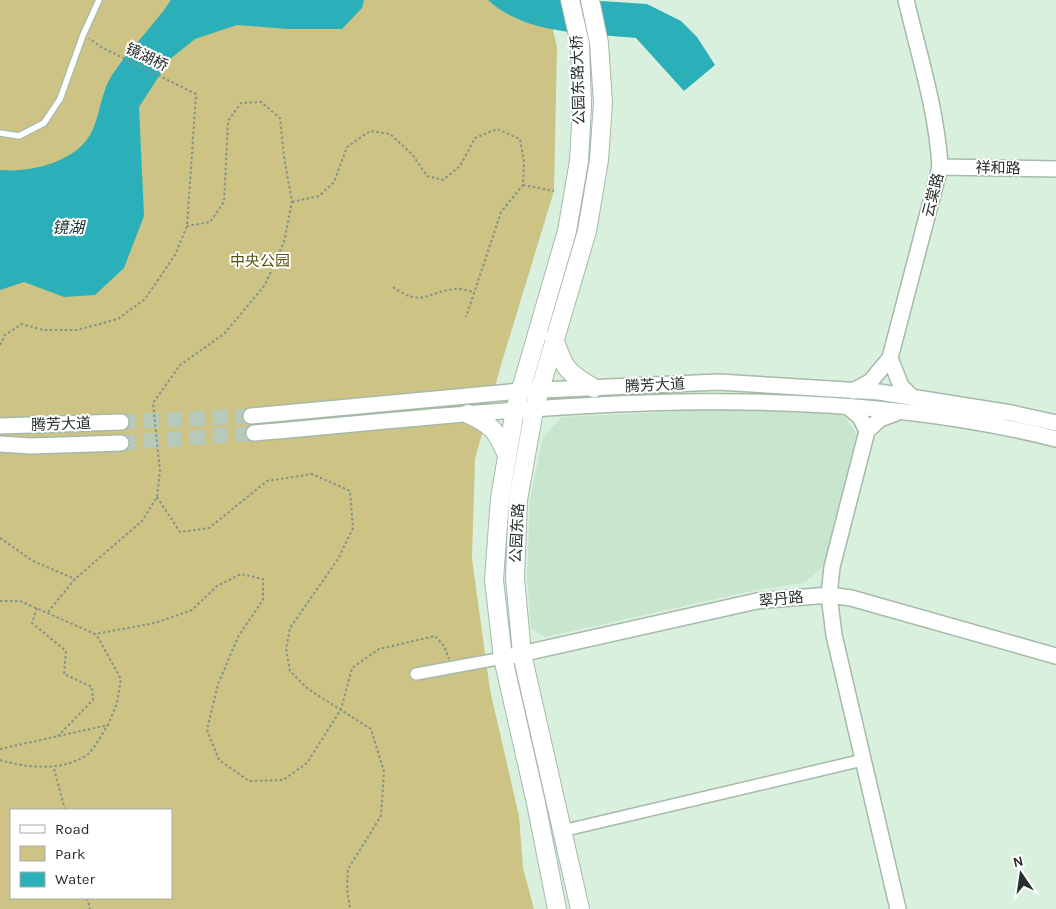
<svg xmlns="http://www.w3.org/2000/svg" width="1056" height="909" font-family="Karla,'Noto Sans SC',sans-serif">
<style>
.built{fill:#c8e5ce}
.green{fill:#cdc385;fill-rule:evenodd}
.water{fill:#2bafb8}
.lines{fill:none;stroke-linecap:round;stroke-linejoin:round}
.secondary-tunnel{stroke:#b6c9ba;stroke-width:15;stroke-dasharray:15 8;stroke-linecap:butt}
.lane-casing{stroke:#a5baa9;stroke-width:8}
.street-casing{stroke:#a5baa9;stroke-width:14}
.secondary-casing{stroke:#a5baa9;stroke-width:18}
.primary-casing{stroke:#a5baa9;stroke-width:20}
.path{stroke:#839386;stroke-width:2;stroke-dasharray:2.5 2.5;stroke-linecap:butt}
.lane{stroke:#fff;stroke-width:5.5}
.street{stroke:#fff;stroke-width:11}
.secondary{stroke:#fff;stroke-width:15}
.primary{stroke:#fff;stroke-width:18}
.labels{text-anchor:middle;stroke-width:4;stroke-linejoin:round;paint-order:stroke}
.street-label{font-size:15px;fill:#272f28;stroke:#fff}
.park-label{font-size:15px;fill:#5a510e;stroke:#fff}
.water-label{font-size:16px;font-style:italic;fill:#1a3031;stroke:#fff}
</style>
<rect width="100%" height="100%" fill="#daf0de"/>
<path class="built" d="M724 409 843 414 858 436 825 565 804 583 756 590 545 637 531 629 527 576 530 499 543 437 562 417Z"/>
<path class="green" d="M0 0H546L557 47 554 191 501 365 475 459 472 559 490 690 519 816 523 868 534 909H0ZM11 810H171V898H11Z"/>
<path class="water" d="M171 0H364L362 8 342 29H287L237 25 195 39 170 59 139 107 144 216 124 268 95 295 64 297 24 282 0 290V170C32 173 80 161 93 129 100 113 102 90 112 75 129 49 153 27 171 0Z
M488 0H586L647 4 681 21 697 37 715 65 684 91 636 38C587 33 526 35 488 0Z"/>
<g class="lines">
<path class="secondary-tunnel" d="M121 422 251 416
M121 443 254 433"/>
<defs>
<path id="lane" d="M0 133 19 136 44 123 60 99 83 35 99 0"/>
<path id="street" d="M416 674 503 658
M562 831 863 760"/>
<path id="secondary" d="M940 167 1056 169
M890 358 901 386 913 398
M853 391 870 382 890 358 940 167C937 111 919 55 906 0
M848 407 860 417 867 431 880 419 896 413
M251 416 520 391 718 382 879 392 1011 413 1056 423
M0 426 121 422
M867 431 832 567 829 595 834 635 898 909
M254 433C518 410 796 373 1056 439
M0 444 31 446 121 443
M503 658 757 601 829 595 851 598 1056 656"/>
<path id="primary" d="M554 338C564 368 566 372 594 388
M468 414C493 425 496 431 507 455
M557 909 536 803 503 658 494 580 500 498 515 410 567 231 579 161 582 106 580 44 570 0
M580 909 522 654 515 578 518 500 534 410 587 231 599 160 603 103 599 43 590 0"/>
</defs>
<use href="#lane" class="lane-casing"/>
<use href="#street" class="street-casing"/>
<use href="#secondary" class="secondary-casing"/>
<use href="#primary" class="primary-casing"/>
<path class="path" d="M523 185 554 191
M292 202 319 196 334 182 347 147 370 131 390 134 412 154 427 176 443 180 460 166 475 138 497 129 520 139 524 162 523 185 501 212 466 317
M393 287C422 308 426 292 455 289 461 288 469 291 474 292
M0 345 5 335 22 324 43 330H77L118 319 145 299 175 255 187 226 196 94 101 47 89 38
M157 497 180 532 209 528 267 481 312 474 350 491 353 528 338 559 290 628 286 649 290 671 308 689 371 729 384 772 381 816 348 869 347 889 350 909
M0 538 33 561 75 579
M0 601H20L95 634 155 623 192 610 217 586 241 574 263 579V600L239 635 218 684 207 730 219 760 249 781 283 780 307 763 341 709 352 668 379 649 435 636 444 646 449 659
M37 608 32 623 66 651 64 674 92 687 93 700 58 736
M48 612 75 579 142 521 157 497 160 471 153 403 180 365 224 334 265 285 284 242 292 202 284 157 280 118 261 102 241 103 228 121 224 202 210 222 187 226
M0 749 108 725 117 703 121 679 96 634
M0 760C27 768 63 772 88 754 96 747 102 733 108 725
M54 769 65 810
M87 898 90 909"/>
<use href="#lane" class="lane"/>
<use href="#street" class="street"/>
<use href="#secondary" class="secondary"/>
<use href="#primary" class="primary"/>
</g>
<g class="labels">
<g class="street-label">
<text transform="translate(147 57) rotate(26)" y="5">镜湖桥</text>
<text transform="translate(578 80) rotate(-92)" y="5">公园东路大桥</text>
<text transform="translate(998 168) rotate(1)" y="5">祥和路</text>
<text transform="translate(933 195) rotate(-76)" y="5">云棠路</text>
<text transform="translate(655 385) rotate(-3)" y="5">腾芳大道</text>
<text transform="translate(61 424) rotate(-2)" y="5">腾芳大道</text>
<text transform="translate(517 533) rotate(-87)" y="5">公园东路</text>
<text transform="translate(781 599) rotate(-6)" y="5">翠丹路</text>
</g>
<g class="park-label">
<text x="260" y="266">中央公园</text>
</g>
<g class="water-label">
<text x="68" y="233">镜湖</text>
</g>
</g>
<rect x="10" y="809" width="162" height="90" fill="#ffffff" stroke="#a9aca9"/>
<rect x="20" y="825" width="25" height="8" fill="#ffffff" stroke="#a9aca9"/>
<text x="55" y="834" font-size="15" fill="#272f28">Road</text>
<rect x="20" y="846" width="25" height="15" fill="#cdc385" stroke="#a9aca9"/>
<text x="55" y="859" font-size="15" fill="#272f28">Park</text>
<rect x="20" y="872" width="25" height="15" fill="#2bafb8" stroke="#a9aca9"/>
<text x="55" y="884" font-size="15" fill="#272f28">Water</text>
<g transform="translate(1021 874) rotate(347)" stroke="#ffffff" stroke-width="4" paint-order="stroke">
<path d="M0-4L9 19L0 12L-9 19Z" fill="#272f28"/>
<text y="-8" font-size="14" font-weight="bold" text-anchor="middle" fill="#272f28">N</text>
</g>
</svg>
